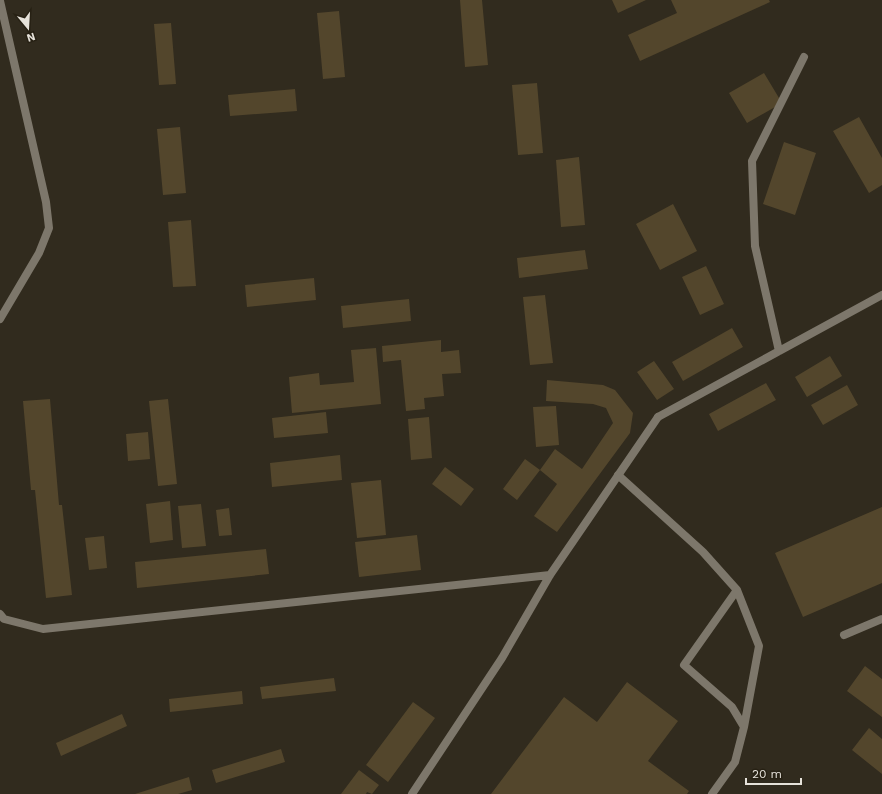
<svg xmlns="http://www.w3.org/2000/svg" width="882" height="794" font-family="'Work Sans',sans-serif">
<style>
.building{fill:#53462c}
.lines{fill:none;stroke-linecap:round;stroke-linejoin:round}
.lane{stroke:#7d776b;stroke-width:8}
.street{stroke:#7d776b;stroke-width:8}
</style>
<rect width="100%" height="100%" fill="#312b1e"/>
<path class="building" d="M460 0H482L488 65 465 67Z
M612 0H646L618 13Z
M671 0H769L770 2 640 61 628 35 677 13Z
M339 11 345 77 323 79 317 13Z
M171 23 176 84 159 85 154 24Z
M764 73 782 103 747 123 729 93Z
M537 83 543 153 518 155 512 85Z
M295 89 297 111 230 116 228 95Z
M859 117 882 158V185L869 193 833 131Z
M180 127 186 193 163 195 157 129Z
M784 142 816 153 795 215 763 204Z
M579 157 585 225 561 227 556 160Z
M673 204 697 251 660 270 636 224Z
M191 220 196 286 173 287 168 222Z
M585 250 588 269 519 278 517 258Z
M706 266 724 304 700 315 682 277Z
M314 278 316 300 247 307 245 285Z
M545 295 553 363 530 365 523 297Z
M409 299 411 321 343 328 341 306Z
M732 328 743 347 683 381 672 362Z
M441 340V352L459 350 461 373 442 374 444 396 424 398 425 409 406 411 401 360 383 362 382 346Z
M376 348 381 404 292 413 289 377 319 373 320 385 354 382 351 350Z
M830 356 842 376 807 397 795 377Z
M654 361 674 389 657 400 637 372Z
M547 380 603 385 615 390 633 413 630 433 557 532 534 516 557 484 540 470 555 449 582 469 613 423 606 408 593 404 546 401Z
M766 383 776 400 718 431 709 414Z
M847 385 858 405 823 425 811 405Z
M50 399 59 505H62L72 595 46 598 35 490H31L23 401Z
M168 399 177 484 158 486 149 401Z
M556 406 559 445 536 447 533 407Z
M326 412 328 433 274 438 272 418Z
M429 417 432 458 411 460 408 419Z
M148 432 150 459 128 461 126 434Z
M340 455 342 480 272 487 270 463Z
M525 459 540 470 517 500 503 489Z
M445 467 474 489 461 506 432 484Z
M381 480 386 535 357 538 351 483Z
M170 501 173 540 150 543 146 504Z
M201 504 206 546 182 548 178 506Z
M882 507V583L803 617 775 553Z
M229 508 232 535 219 536 216 510Z
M417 535 421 570 359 577 355 542Z
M104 536 107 568 89 570 85 538Z
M266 549 269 574 137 588 135 562Z
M865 666 882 679V717L847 691Z
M334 678 336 691 262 699 260 687Z
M627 682 678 721 648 761 689 791 687 794H491L564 697 597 722Z
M242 691 243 704 170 712 169 699Z
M413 702 435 718 388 782 366 765Z
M122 714 127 726 61 756 56 743Z
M869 728 882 739V774L852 750Z
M281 749 285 762 216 783 212 770Z
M359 770 379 785 372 794 367 792 366 794H341Z
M189 777 192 790 178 794H135Z"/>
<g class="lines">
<path class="lane" d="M779 351 755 246 752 161 804 57
M658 417 882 295
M618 475 703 552 737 590 684 665 732 707 744 727 735 762 712 794
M737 590 759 646 744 727"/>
<path class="street" d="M0 1 46 202 49 228 39 253 0 319
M0 614 4 619 43 629 550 575
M844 635 882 619
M412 794 502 658 550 575 658 417"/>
</g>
<g transform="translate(28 28) rotate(162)" stroke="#272114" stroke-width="3" paint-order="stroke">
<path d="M0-3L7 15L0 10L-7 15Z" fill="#e6e2da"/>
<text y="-6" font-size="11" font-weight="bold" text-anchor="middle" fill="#e6e2da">N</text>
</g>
<path d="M746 778v6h55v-6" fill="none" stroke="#e6e2da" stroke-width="2"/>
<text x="752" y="778" font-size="12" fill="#e6e2da" stroke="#272114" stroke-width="3" paint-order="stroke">20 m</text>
</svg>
